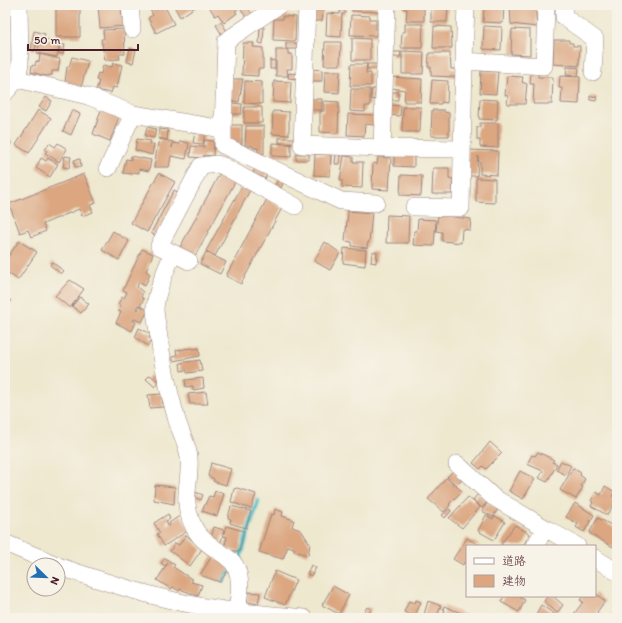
<svg xmlns="http://www.w3.org/2000/svg" width="622" height="623" font-family="Itim,'Klee One',sans-serif">
<style>
.lines{fill:none;stroke-linecap:round;stroke-linejoin:round}
.stream{stroke:#52c0c8;stroke-width:4.5}
.building{fill:#dba680}
.street-casing{stroke:#9c847d;stroke-width:18}
.street{stroke:#fff;stroke-width:17}
</style>
<rect width="100%" height="100%" fill="#f7f3e8"/>
<filter id="ink" filterUnits="userSpaceOnUse"><feTurbulence type="fractalNoise" baseFrequency=".025" numOctaves="2"/><feDisplacementMap in="SourceGraphic" scale="8" xChannelSelector="R" yChannelSelector="G"/><feConvolveMatrix kernelMatrix="1 2 1 2 8 2 1 2 1" color-interpolation-filters="sRGB"/></filter>
<filter id="wash" filterUnits="userSpaceOnUse"><feTurbulence type="fractalNoise" baseFrequency=".012" numOctaves="4" result="noise"/><feDisplacementMap in="SourceGraphic" scale="16" xChannelSelector="R" yChannelSelector="G"/><feGaussianBlur stdDeviation="0.9" result="paint"/><feColorMatrix in="noise" values="0 0 0 0 0 0 0 0 0 0 0 0 0 0 0 0 0 1.4 0 .05"/><feComposite in="paint" operator="in"/></filter>
<g filter="url(#wash)">
<rect width="100%" height="100%" fill="#eee8cf"/>
<g class="lines">
<path class="stream" d="M5 70 7 65 8 5
M239 561 258 501
M223 581 229 572"/>
</g>
<g id="blocks">
<path class="building" d="M56 5H80V37H56Z
M98 5H121L122 19H126L127 26 100 28Z
M151 5H164L174 24 156 33 148 18 153 15 149 8 151 6Z
M171 5H197V6L180 17 174 6 173 7Z
M214 5H236L239 8 235 11 237 13 224 23 218 14 215 16 210 8Z
M320 5H343V8L320 7Z
M352 5 379 7V12L352 11Z
M404 5H424V21H406L407 9H404Z
M431 5H448L447 22H431Z
M484 5H504L503 23 483 22Z
M510 5H535L537 27 511 24Z
M246 6 252 14 247 18 241 10Z
M315 10H323L322 21H314Z
M340 10 345 11V14H342L341 37 326 36 327 13 340 14Z
M351 15 370 16V19H376V36L350 35Z
M283 16 296 17 295 41 273 40 274 19H283Z
M221 22 227 31 222 35 216 25Z
M405 24H423L422 48H401L402 32H405Z
M434 26 451 27 452 48H433Z
M484 26 502 27 501 50 483 49Z
M260 27H264L263 44 259 43Z
M124 29 125 54H119L120 59 105 60 101 39H104L103 30Z
M512 29 530 30V55L511 54Z
M34 31 45 34 44 39 58 42 60 44 57 57 37 53 39 46 36 45 35 51 31 50Z
M352 38 370 39V60H352Z
M554 40H569V43H573V46H580L579 66 553 64Z
M325 42H341L340 65H324Z
M243 43H254L253 47 263 48V69H258V76L242 75Z
M286 43H297V49H286Z
M60 44 65 45 63 54 58 53Z
M130 48 136 50 133 63 127 62Z
M276 50H288V54H292V69H287L288 76H276Z
M402 51 424 52 423 74H402Z
M392 52H401L400 57H392Z
M429 53H450L451 69H456V77L431 76V67H428Z
M40 54 60 59 58 71H52V75L45 76 31 72 32 65 35 66 36 61 39 62Z
M72 57 88 61 81 88 65 82 67 67H69Z
M270 60 275 61V69H270Z
M113 63 122 65 117 88 113 87 111 93 96 90 99 81 96 80 98 73 101 74 103 65 112 67Z
M351 64H367L366 73H371V86H350Z
M367 64H377V69H367Z
M567 67 579 68 578 76 566 75Z
M312 69 322 70V81H312Z
M325 71H340L339 93 324 92Z
M481 71 498 72 496 94 480 93Z
M531 72H538V77H553L552 104H533L534 84H530Z
M289 73 297 74V79L288 78Z
M507 76 523 77 522 82 527 84 525 104H507L508 96 505 95Z
M560 76 580 77 579 104 561 103 562 88H559Z
M391 77 422 79 421 102H404L405 90 391 88Z
M232 79H243L239 102 231 101Z
M432 80 448 81 447 103 441 102V104H430Z
M245 81 262 82V104L244 103Z
M274 81 291 82 290 103 273 102Z
M351 89H370V106H365V112L350 111Z
M372 89H376V100L371 99Z
M393 92H398V100H392Z
M590 96 597 97 596 101 590 100Z
M46 97 52 101 46 111 39 107Z
M311 99H322V110H311Z
M480 99 498 100 497 120 479 119Z
M324 101 339 102 338 133 320 132V111H324Z
M231 103 242 104 241 114H231Z
M390 105 401 106 400 116 389 115Z
M244 107H262V123H244Z
M403 107H421L420 132H402Z
M38 110 51 118 29 153 16 145Z
M72 110 80 114 71 135 63 131Z
M101 110 119 117 110 141 93 134Z
M432 110H444V112L449 113V136H431Z
M273 111 289 112V135L272 134Z
M348 114 375 115 374 125 365 124 364 136 347 135Z
M480 123H498V148L480 147V140H477V127H480Z
M231 125H242V146L230 141Z
M246 126H264V154H258V148H253V146H245Z
M147 127 156 129 154 138 145 136Z
M159 129 168 130 167 140 158 138Z
M195 133 205 134 203 144 193 143Z
M9 137 11 144 5 146V138Z
M279 138H295V144L279 143Z
M137 139 151 141 150 144H154L152 155 135 150Z
M160 139 173 142 172 148 173 143 180 144V141L189 143 186 159 171 156 169 167H154L158 143H159Z
M204 140 214 141 213 156 204 155 203 158 190 157 191 146 204 147Z
M49 143 55 147 58 143 67 149 59 162 45 153 47 151 45 150Z
M272 143 291 144V157L272 156Z
M468 150 498 151 497 175 480 174V161H478V156L477 176H467Z
M296 154H309V160H296Z
M315 154 331 155 330 176 314 175Z
M336 154H340V164H335Z
M65 156 71 157 69 168 63 167Z
M131 156 151 160 149 171 139 169V173L133 172V174L123 173 126 159 131 160Z
M344 156 353 157V162H363L362 188 342 187V180H340Z
M394 156H414V167L394 166Z
M378 157 391 158 389 190 372 189 373 163 377 164Z
M41 158 46 161 48 158 58 164 50 177 36 168Z
M80 159 81 167H75L74 160Z
M255 168 267 173 265 179 253 173Z
M433 168H449V178L453 179 452 194H432Z
M159 173 175 182 147 232 131 223Z
M220 173 235 182 194 258 178 251Z
M84 174 96 203 90 205 93 212 82 216 79 209 43 224 46 231 31 237 28 230 20 233 9 204Z
M401 175 422 176 421 196 400 195Z
M476 178 495 179V203L476 202Z
M278 179 284 181 281 188 275 185Z
M242 186 250 190 215 256 206 251Z
M174 190 179 193 156 236 151 233Z
M267 199 282 208 241 284 226 276Z
M348 211 372 213 369 243 368 242 367 248 352 246V242L345 241Z
M387 215 409 216 408 243H386Z
M438 215 471 219 470 230 462 229 461 243 442 241V232L436 231Z
M418 219 436 220 434 246 413 245 414 231H417Z
M113 231 129 241 119 260 102 250Z
M19 241 37 252 18 280 5 271V261Z
M325 242 340 253 330 270 314 261Z
M344 248 366 250 365 266 343 263Z
M142 249 153 254 146 271 150 274 145 286 139 282 137 287 143 292 141 297 144 299 140 306 138 305 136 309 138 310 140 306 148 310 142 322 134 319 133 321 136 322 132 331 116 323 121 312 118 311 121 306 118 304 122 297 124 298 127 292 123 290Z
M206 252 226 262 220 274 200 264Z
M372 252H377L376 263 371 262Z
M52 262 64 271 61 274 50 265Z
M70 280 84 289 70 308 55 296Z
M5 297 11 301 5 310Z
M80 297 89 304 81 313 72 306Z
M139 328 151 334 149 338 152 339 148 346 135 337Z
M192 348 193 349 199 348 200 356 173 361V356L177 355 176 350Z
M200 360 202 371 187 373V370L181 371 180 363Z
M150 375 159 382 155 387 146 379Z
M203 378 204 388 193 390V386L186 387 185 380Z
M206 392 208 404H190L188 394Z
M162 394 163 407 150 408 148 395Z
M490 442 502 453 486 469 483 466 480 469 473 463Z
M538 452 554 460 552 462 557 464 547 482 539 478 543 471 527 464 532 455 535 456Z
M561 461 571 466 566 475 556 470Z
M211 463 231 469 226 485 213 481 214 479 208 476Z
M573 468 581 473 580 475 585 479 581 486 583 487 576 499 560 490Z
M453 471 462 480 457 485 447 477Z
M520 471 535 479 523 499 509 491Z
M446 478 462 491 449 504 450 505 444 512 428 499Z
M155 485 175 487 174 504 154 500Z
M605 486 615 492 612 496 617 499 607 515 591 506 593 502 591 501 596 492 601 495Z
M237 488 256 494 251 509 231 502 234 489Z
M193 491 203 495 201 500 191 496Z
M215 491 224 494 217 516 202 511 209 496 213 497Z
M478 494 487 502 482 508 473 500Z
M468 497 480 507 462 528 449 518Z
M487 503 498 509 493 517 482 511Z
M575 503 594 515 584 532 576 527 578 524 566 517Z
M231 506 251 511 246 528 230 523 231 519 228 518Z
M275 509 283 512 282 516 294 520 292 527 301 530 310 544 308 555 294 551V548L288 546 283 559 259 552 271 514 274 515Z
M449 509 451 511 445 518 442 515Z
M168 514 170 519 166 521 168 526 170 525 169 523 181 515 189 530 164 546 157 534 160 533 154 523Z
M486 515 493 519 495 516 505 522 494 540 478 531Z
M598 518 617 528V540L613 547 589 533Z
M515 525 530 534 523 546H504L501 544Z
M226 526 244 531 239 552 224 548 227 537 223 536Z
M214 527 224 530 221 542 211 539Z
M186 535 202 549 190 566 170 551 175 543 179 545Z
M467 538 480 546H467V564L464 562 463 565 453 559Z
M212 556 225 564 229 569 220 582 200 575Z
M165 558 175 565 173 567 193 580 191 582 202 585 198 596 180 589 179 591 173 587 171 589 157 580 168 563 165 566 161 563Z
M311 565 316 568 311 576 307 574Z
M275 571 296 580 285 605 265 597Z
M333 586 349 595 339 614 322 605Z
M248 592 260 593 258 604 247 602Z
M595 593 605 601 597 612 600 615 598 618H571L583 602 580 600 583 596H595Z
M504 596H518L525 600 519 612 501 602Z
M548 596H553L563 605 557 613 544 601Z
M416 600 421 602 414 618H407L409 614 404 612 409 601 415 603Z
M428 601 441 606 436 618H423Z
M541 605 556 615 554 618H534Z
M444 606 466 615 465 618H442L445 610 443 609Z
M367 607 372 609 367 616 363 614Z
M615 609 617 611V618H611Z"/>
</g>
</g>
<g filter="url(#ink)">
<use href="#blocks" fill-opacity="0" stroke="#9c847d" stroke-width="1"/>
<g class="lines">
<defs>
<path id="street" d="M130 5 132 29
M307 5 302 145 382 148
M387 5 382 148 462 149
M564 5V17L595 39 593 72
M464 61 466 5
M17 79 88 96 133 114 223 129 226 41 279 5
M5 93 17 79 20 63 19 5
M223 129V145L341 201 376 203
M108 168 133 114
M414 207 461 208 464 61 544 66 546 5
M173 253C166 270 157 289 155 308 155 315 157 324 158 331 162 361 168 389 176 417 179 430 188 444 189 458 191 483 181 498 192 523 199 541 214 547 228 558 244 569 240 596 236 612
M189 261 159 246 201 166 217 164 223 166 295 206
M457 464 493 497 545 528
M5 543 57 565
M535 546 545 528 577 546
M595 558 617 572
M58 566C101 581 145 595 189 604 227 612 266 614 304 618"/>
</defs>
<use href="#street" class="street-casing"/>
<use href="#street" class="street"/>
</g>
</g>
<rect width="622" height="623" fill="none" stroke="#f7f3e8" stroke-width="20"/>
<rect x="466" y="545" width="130" height="52" fill="#f7f3e8" stroke="#b29e9c"/>
<rect x="474" y="558" width="20" height="6" fill="#ffffff" stroke="#b29e9c"/>
<text x="502" y="565" font-size="12" fill="#4a1f2b">道路</text>
<rect x="474" y="575" width="20" height="12" fill="#dba680" stroke="#b29e9c"/>
<text x="502" y="585" font-size="12" fill="#4a1f2b">建物</text>
<g transform="translate(46 577) rotate(113)"><circle r="19" fill="#f7f3e8" stroke="#b29e9c"/>
<path d="M0-3L7 15L0 10L-7 15Z" fill="#1f6fb2"/>
<text y="-6" font-size="11" font-weight="bold" text-anchor="middle" fill="#4a1f2b">N</text>
</g>
<path d="M28 44v6h110v-6" fill="none" stroke="#4a1f2b" stroke-width="2"/>
<text x="34" y="44" font-size="12" fill="#4a1f2b" stroke="#f7f3e8" stroke-width="3" paint-order="stroke">50 m</text>
</svg>
